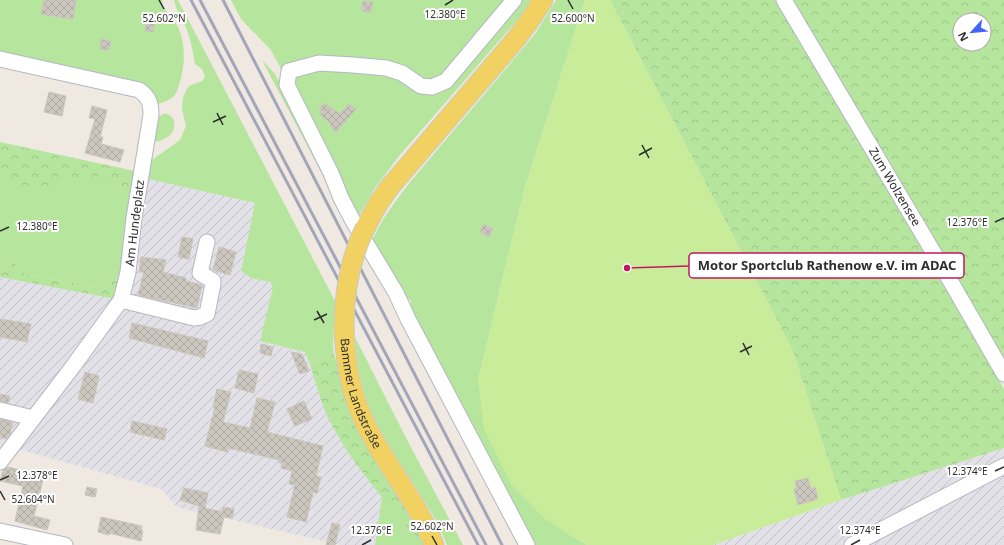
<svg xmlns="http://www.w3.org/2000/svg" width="1004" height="545" font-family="'Noto Sans',sans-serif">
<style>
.industrial{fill:url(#industrial-furrows)}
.grass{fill:#b6e59e}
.forest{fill:url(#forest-crowns);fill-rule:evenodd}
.pitch{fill:#c9ec9a}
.building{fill:url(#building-cross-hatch);stroke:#cbc5ba}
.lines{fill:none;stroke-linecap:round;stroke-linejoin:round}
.minor-casing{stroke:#b4b7c1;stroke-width:17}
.major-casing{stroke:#c9c9c9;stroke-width:21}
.minor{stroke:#fff;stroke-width:15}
.major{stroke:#f2d163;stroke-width:19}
.rail{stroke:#a3a6b8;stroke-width:3}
.major-bridge-casing{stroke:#c9c9c9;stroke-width:21;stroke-linecap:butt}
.major-bridge{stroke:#f2d163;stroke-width:19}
.ticks{fill:none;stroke:#2e2e2e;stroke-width:1.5}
.labels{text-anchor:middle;stroke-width:4;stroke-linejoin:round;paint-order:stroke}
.street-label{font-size:12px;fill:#2e2e2e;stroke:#fff}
.ticks-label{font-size:10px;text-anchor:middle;fill:#2e2e2e;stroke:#fff;stroke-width:4;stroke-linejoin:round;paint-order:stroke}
.leader{fill:none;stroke:#c2185b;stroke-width:1.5}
.callout-dot{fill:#c2185b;stroke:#fff;stroke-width:1.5}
.callout{fill:#fff;stroke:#c2185b;stroke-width:1.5}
.callout-label{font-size:13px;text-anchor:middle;font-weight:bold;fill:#2e2e2e}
</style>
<defs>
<pattern id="industrial-furrows" width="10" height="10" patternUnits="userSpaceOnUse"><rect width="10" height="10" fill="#e3e1e8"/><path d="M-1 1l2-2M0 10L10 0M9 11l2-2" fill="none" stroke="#c3c1c7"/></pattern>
<pattern id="forest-crowns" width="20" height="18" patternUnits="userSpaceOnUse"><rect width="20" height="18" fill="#b6e59e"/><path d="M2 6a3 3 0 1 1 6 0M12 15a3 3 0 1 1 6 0" fill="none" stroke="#9dc588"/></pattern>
<pattern id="building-cross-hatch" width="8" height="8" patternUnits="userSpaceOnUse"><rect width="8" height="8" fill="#cbc7bf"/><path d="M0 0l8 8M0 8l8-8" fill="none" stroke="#afaba4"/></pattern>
</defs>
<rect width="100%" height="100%" fill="#efe9e1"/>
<path class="industrial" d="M144 178 255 203 241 271 251 278 270 282 273 287 260 341 305 352 329 419 350 454 382 497 375 545H341L177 507 161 489 14 448 123 310Z
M0 277 115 299 98 317 0 456Z
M1004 448V545H713L841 500Z"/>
<path class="grass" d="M0 0H162L163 6 170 17 173 18C185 37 186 56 181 78 179 84 178 91 174 96 169 101 161 103 154 105L153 98 0 57Z
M174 0H178L335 301 333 346 334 354 309 362 305 352 260 341 273 287 270 282 251 278 241 271 255 203 144 178 149 162 180 140 186 126 182 109 183 98 186 90 189 86 202 81 205 77 202 69 195 64C193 52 191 41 187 30 184 20 176 11 174 0Z
M231 0H531L518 19 399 156 375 188 358 217 336 173 271 50 241 19Z
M556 0H585L525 187 478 380 570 535 587 545H533L409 313 411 301 403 295 371 243C381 220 396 200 411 181L535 34Z
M262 60 275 74 322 164 331 191Z
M163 114H166C175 116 177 127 171 134 167 138 159 142 154 142L156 119Z
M0 173 4 181 55 191 65 180 69 178H119L120 181 122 197 130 204 122 271 96 287 25 274 13 261 0 257Z
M355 337 406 438 463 545H447C428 496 391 457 370 409 361 386 357 362 355 337Z
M382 497 415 536 423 535 427 545H375Z"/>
<path class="forest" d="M610 0H776L1004 389V448L841 500 792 349Z
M790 0H1004V365ZM960 20H984V44H960Z
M0 142 135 171 130 204 122 197 120 181 119 178H69L65 180 55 191H46L4 181 0 173Z
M0 257 13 261 25 274 96 287 122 271 115 299 0 277Z
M334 354 354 415 423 535 419 537 415 536C384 500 351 463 329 420 321 404 315 379 309 362Z"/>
<path class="pitch" d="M585 0H610L792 349 841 500 713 545H587L570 535 544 518 511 484 484 429 478 380 525 187Z"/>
<path class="building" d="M44 0H76L73 19 41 14Z
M363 1 373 2 371 12 362 11Z
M148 14 156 15 153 32 145 31Z
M101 39 111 41 109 50 100 49Z
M49 92 66 96 62 116 44 112Z
M324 103 340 114 349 104 356 109 336 132 330 126 331 124 320 114 322 112 319 109Z
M92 106 107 110 100 137H103L101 144 124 150 120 162 85 153 95 119 89 118Z
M484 224 493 229 489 237 480 232Z
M182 237 193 239 189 259 178 257Z
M219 247 236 252 230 275 213 270Z
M141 257 166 260 163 272 186 278V281L202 285 197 308 138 295 144 272H139Z
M0 319 31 324 27 342 0 337Z
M132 323 208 341 204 358 129 338Z
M261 344 273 347 271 356 260 353Z
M291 352 302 354 309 371 300 374Z
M239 370 258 374 254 393 235 388Z
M85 372 99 376 93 403 78 399Z
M217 389 231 392 223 422 250 428 257 398 275 402 267 432 323 446 316 476 321 477 317 493 313 492 306 522 287 517 295 485 289 484 292 471 281 468 282 463 278 462 279 460 228 448 227 452 205 446 215 407H213Z
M0 394 10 396 8 403 0 401Z
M304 401 312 419 295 426 287 409Z
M0 419 13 422 10 434 6 439 0 437Z
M132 421 167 429 164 440 130 432Z
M8 467 44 476 34 516 50 520 47 530 15 521 23 486 0 481 3 470Z
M808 478 811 489 815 487 818 499 798 505 794 489 797 488 795 481Z
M87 487 97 489 95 497 85 495Z
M184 488 208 493 205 508 222 512 223 507 234 509 232 518 224 517 220 534 196 530 199 506 180 500Z
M101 517 142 526 141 530 143 531 141 541 109 533V535L98 532Z
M332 523 340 525 335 545H326Z"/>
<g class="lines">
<defs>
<g id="minor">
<path d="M514 0 446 81 432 87 421 86 402 73 386 68 353 65 319 63 289 71 287 85 331 173 341 198 354 223 396 293 408 319 527 545"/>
<path id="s1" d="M784 0 951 282 1004 374"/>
<path d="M0 59 139 90C149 97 151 103 151 115L134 218 128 272 121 300 74 365 0 462"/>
<path d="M121 300 194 318 200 317 207 314 213 284V281L200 273 207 242"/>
<path d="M0 410 33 418"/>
<path d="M0 531 65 545"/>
<path d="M852 545 1004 466"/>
</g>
<g id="major">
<path d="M365 228 378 204 389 188 516 39 528 23 543 0"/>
<path id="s2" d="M344 327C345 359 350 392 364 421 384 464 417 500 434 545"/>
</g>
</defs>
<use href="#minor" class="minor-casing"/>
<use href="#major" class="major-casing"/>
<use href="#minor" class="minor"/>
<use href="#major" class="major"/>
<path class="rail" d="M191 0 478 545
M200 0 486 545
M223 0 502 545"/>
<defs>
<path id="major-bridge" d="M344 327C344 292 350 259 365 228"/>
</defs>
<use href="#major-bridge" class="major-bridge-casing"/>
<use href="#major-bridge" class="major-bridge"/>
</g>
<path class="ticks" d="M159 0 164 9M568 0 573 9M445 5 453 0M217 113 223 125M213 122 226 116M642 145 649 158M639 155 652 148M995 222 1004 218M0 231 9 227M317 311 324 323M314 320 327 314M743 343 749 355M740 352 752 346M995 471 1004 467M0 480 9 476M0 491 5 500M432 536 437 545M362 545 371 540M851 545 860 540"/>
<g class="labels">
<g class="street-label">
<text dy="4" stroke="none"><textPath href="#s1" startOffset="217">Zum Wolzensee</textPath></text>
<text transform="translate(135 223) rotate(-83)" y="4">Am Hundeplatz</text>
<text dy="4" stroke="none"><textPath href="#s2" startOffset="69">Bammer Landstraße</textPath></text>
</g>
</g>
<g class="ticks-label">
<text x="445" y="18">12.380°E</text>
<text x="164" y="22">52.602°N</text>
<text x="573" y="22">52.600°N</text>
<text x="967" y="226">12.376°E</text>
<text x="37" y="230">12.380°E</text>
<text x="967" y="475">12.374°E</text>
<text x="37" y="479">12.378°E</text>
<text x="33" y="503">52.604°N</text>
<text x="432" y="530">52.602°N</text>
<text x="371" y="534">12.376°E</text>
<text x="860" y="534">12.374°E</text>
</g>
<path class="leader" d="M627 268L689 266"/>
<circle class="callout-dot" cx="627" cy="268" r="4"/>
<rect class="callout" x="689" y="253" width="275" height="25" rx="4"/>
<g class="callout-label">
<text x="827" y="270">Motor Sportclub Rathenow e.V. im ADAC</text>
</g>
<g transform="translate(972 32) rotate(243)"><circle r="19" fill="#ffffff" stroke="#ababab"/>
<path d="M0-3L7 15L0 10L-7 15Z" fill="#4264fb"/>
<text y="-6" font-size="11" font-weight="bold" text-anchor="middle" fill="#2e2e2e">N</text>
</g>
</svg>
